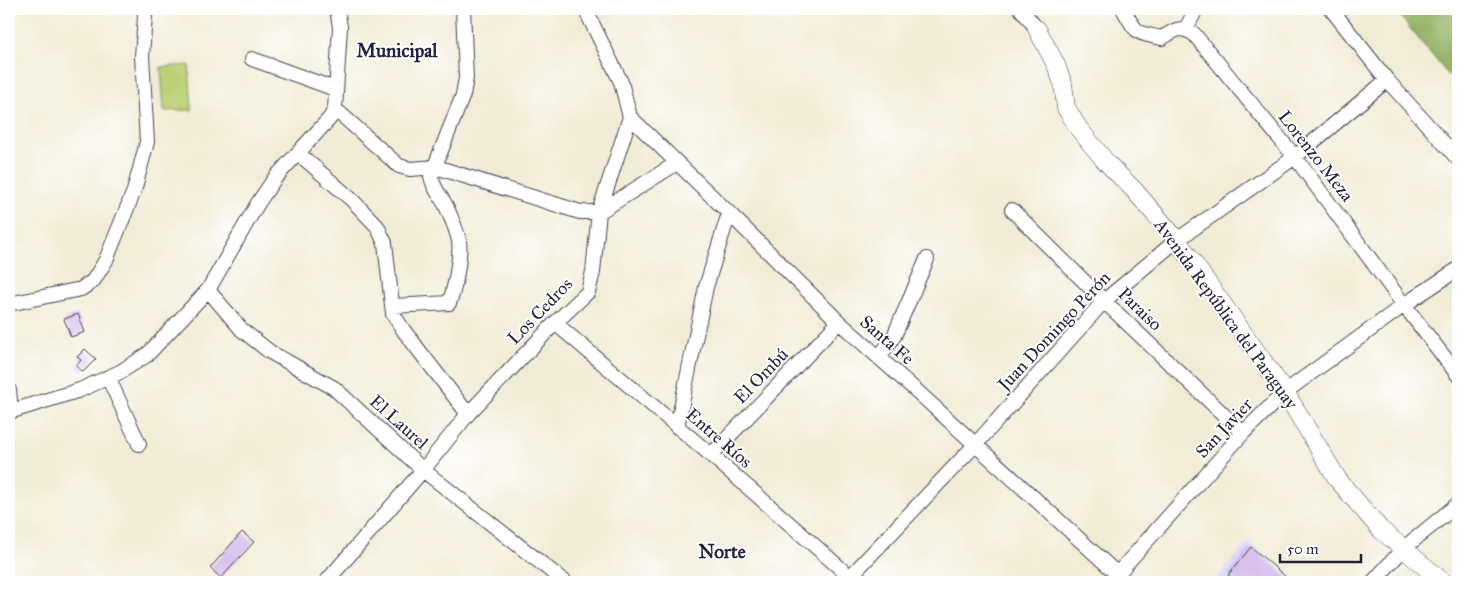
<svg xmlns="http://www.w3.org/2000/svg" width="1467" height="591" font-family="'IM FELL Great Primer',serif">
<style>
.built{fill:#d5d8f9}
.green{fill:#bcd074;stroke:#6f7958}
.forest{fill:#95b266;stroke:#5c6a50}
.building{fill:#d1b7ea}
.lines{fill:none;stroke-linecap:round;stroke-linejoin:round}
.minor-casing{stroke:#414052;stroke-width:16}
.major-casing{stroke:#414052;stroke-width:19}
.minor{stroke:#fff;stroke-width:14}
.major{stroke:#fff;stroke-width:18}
.labels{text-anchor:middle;stroke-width:4;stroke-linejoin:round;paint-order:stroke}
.street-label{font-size:18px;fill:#22223b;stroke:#fff}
.neighbourhood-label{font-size:19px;font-weight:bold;fill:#22223b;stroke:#fff}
</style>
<rect width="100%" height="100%" fill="#fff"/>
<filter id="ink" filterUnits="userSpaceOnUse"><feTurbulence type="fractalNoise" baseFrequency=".02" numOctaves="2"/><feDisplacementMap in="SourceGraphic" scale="10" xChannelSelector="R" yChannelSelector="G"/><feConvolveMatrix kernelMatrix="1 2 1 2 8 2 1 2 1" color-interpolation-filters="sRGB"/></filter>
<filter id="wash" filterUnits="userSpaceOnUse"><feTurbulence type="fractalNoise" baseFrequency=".0096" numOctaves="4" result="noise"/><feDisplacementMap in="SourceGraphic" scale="20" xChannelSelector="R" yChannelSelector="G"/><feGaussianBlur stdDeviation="1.12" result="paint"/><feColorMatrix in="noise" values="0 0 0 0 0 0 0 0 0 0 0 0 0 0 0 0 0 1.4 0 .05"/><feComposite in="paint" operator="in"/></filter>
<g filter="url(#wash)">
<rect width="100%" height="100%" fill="#f1ecd5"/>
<path class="built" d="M1249 542 1295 582H1218L1215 580Z"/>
<path class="green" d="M189 65 192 110 164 111 161 67Z"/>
<path class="forest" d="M1394 9H1458V87Z"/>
<g id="blocks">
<path class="building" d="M78 314 85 332 71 337 64 319Z
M85 349 96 359 83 372 76 366 81 360 77 357Z
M242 532 254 542 221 578 210 568Z
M1251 547 1292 582H1238L1228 575Z"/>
</g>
</g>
<g filter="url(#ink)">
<use href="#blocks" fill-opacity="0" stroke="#414052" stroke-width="1"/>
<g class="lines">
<defs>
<path id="minor" d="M1021 9 1037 29
M1123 9C1137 33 1134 33 1162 38 1175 30 1180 25 1194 34L1295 157 1404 305 1458 375
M1331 9 1387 80 1458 159
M1186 29 1196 9
M252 59 335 89
M335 109 399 166 410 169 436 167 580 212H599L677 163
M630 117 729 213 839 322 920 394 1126 582
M298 153 352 200 377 226 385 243 393 314 404 331 468 414
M1012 210 1104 301 1243 433
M208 290 242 330 270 352 334 388 423 470 565 582
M9 304 81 289 93 281 106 260 134 191 147 142 142 56 145 16 144 9
M392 306 449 303C455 289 461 256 459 241 457 230 451 218 447 208 442 197 433 189 431 176L463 95 466 78 463 9
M555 323 711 455 856 582
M879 358 894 336 927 259
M108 377 139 444
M9 390 11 411
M9 412 80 390 120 372 147 355 208 290 258 203 275 178 330 118 335 109 340 27 337 9
M677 427 706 287 729 213
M711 455 839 322
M326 582 423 470 468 414 555 323 588 292 593 272 599 212 630 117 621 82 585 9
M845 582 975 445 1104 301 1177 240 1295 157 1387 80
M1110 582 1243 433 1285 392 1404 305 1458 269
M1373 582 1404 548 1458 504"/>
<path id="major" d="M1037 29 1056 65 1063 84 1066 108 1079 129 1106 162 1134 190 1177 240 1285 392 1338 480 1380 529 1443 582"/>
</defs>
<use href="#minor" class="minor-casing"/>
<use href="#major" class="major-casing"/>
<use href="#minor" class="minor"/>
<use href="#major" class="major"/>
</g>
</g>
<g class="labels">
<g class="street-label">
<text transform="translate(1316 156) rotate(52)" y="6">Lorenzo Meza</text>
<text transform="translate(1140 309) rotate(44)" y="6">Paraiso</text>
<text transform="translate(540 311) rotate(-46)" y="6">Los Cedros</text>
<text transform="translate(1226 314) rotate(54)" y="6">Avenida República del Paraguay</text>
<text transform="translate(1054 331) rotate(-47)" y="6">Juan Domingo Perón</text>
<text transform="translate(887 340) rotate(41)" y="6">Santa Fe</text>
<text transform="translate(761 376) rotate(-46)" y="6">El Ombú</text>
<text transform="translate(399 422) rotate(42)" y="6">El Laurel</text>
<text transform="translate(1224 428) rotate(-47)" y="6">San Javier</text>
<text transform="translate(719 438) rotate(41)" y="6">Entre Ríos</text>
</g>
<g class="neighbourhood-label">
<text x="397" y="57">Municipal</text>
<text x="722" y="558">Norte</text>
</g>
</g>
<rect width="1467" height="591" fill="none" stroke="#fff" stroke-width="30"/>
<path d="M1280 554v8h81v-8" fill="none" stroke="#22223b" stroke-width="2.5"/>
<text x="1287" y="554" font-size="15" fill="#22223b" stroke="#ffffff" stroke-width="4" paint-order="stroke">50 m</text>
</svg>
